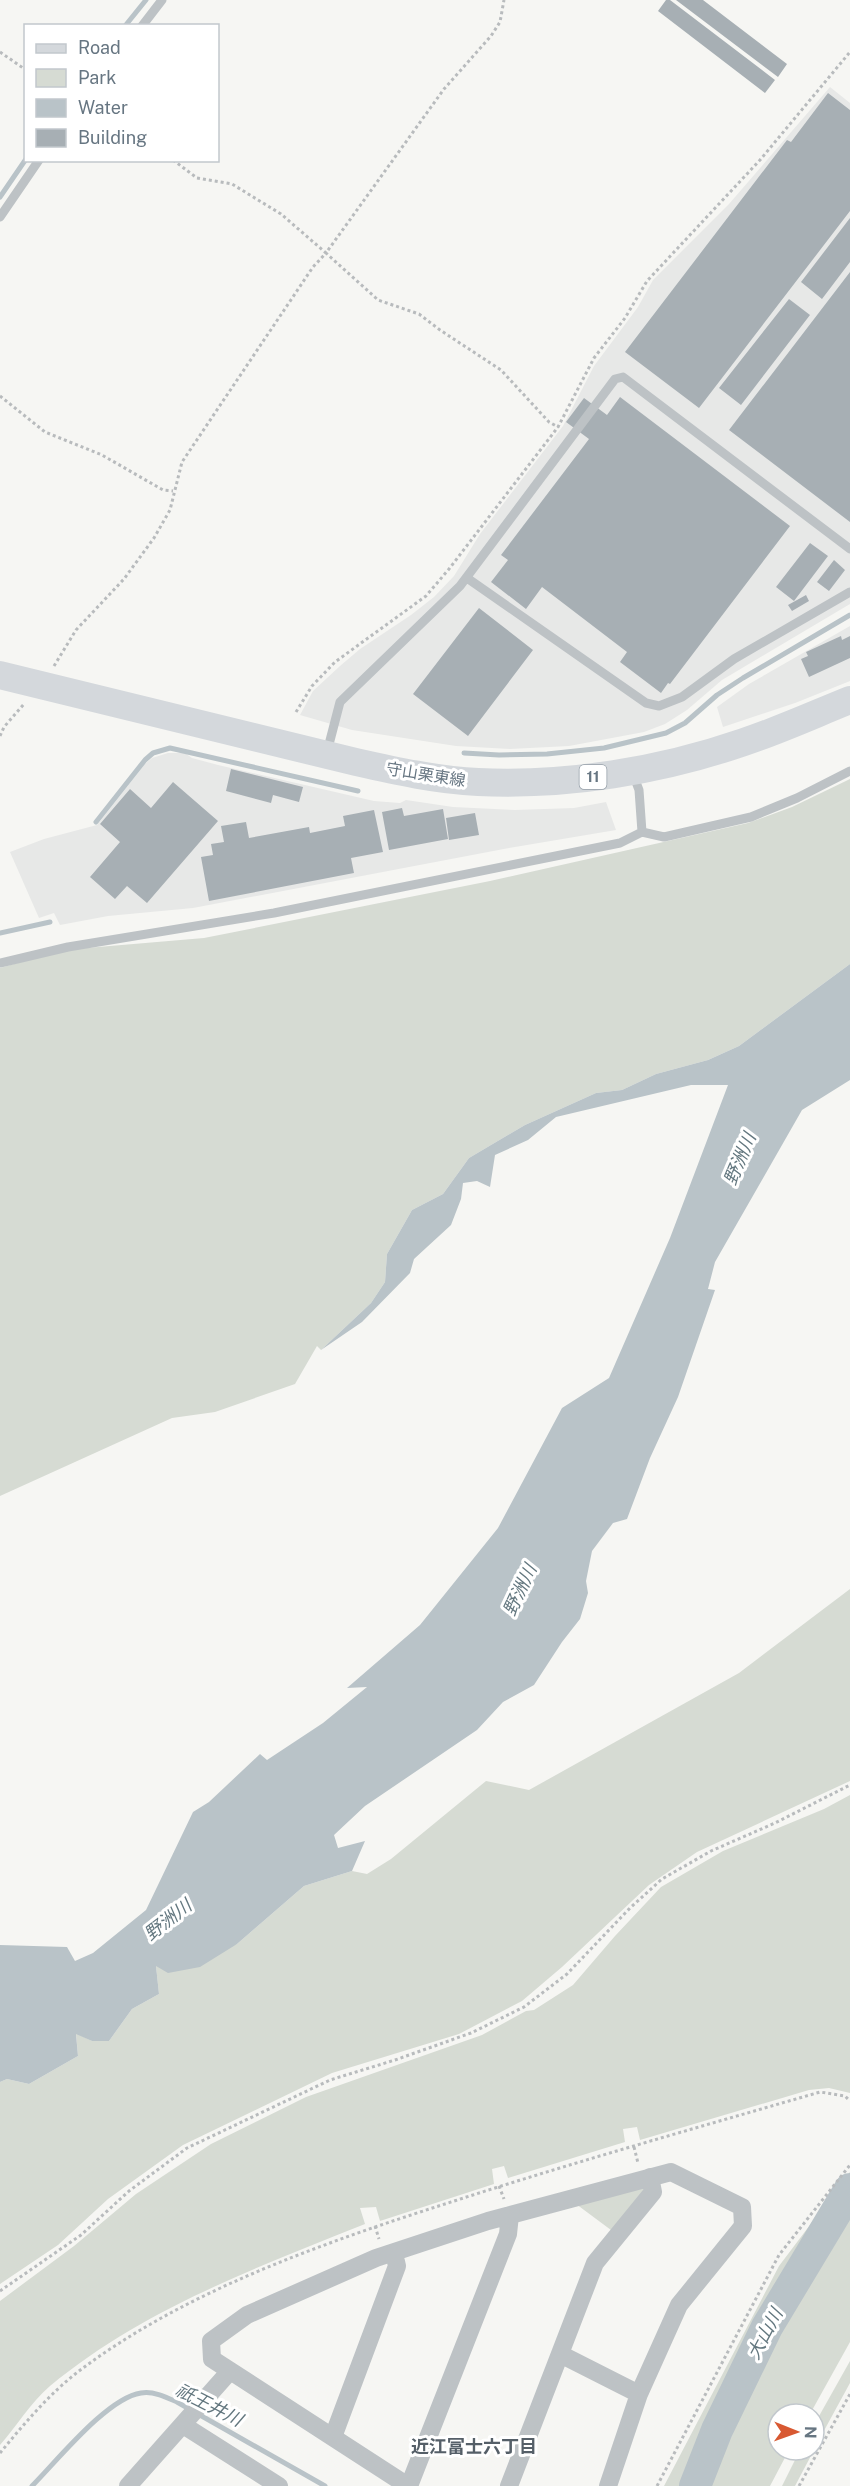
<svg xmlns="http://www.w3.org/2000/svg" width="850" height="2486" font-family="'Public Sans','Noto Sans JP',sans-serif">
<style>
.built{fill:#e7e8e7}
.green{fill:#d6dbd3}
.water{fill:#b9c3c8}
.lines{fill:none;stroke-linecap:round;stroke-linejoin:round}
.stream{stroke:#b9c3c8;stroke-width:5}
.river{stroke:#b9c3c8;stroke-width:32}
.building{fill:#a7afb4}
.path{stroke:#b8bbbd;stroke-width:3;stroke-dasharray:3 3;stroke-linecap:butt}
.lane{stroke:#bdc2c5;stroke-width:9}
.street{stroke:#bdc2c5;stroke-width:18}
.primary{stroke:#d4d8dc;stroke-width:28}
.labels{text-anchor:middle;stroke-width:6;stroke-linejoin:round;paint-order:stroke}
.shield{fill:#fff;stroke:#959fa8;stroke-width:1.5}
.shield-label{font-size:15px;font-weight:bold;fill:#677682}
.street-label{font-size:16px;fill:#677682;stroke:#fff}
.water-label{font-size:18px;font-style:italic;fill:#63777f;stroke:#fff}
.neighbourhood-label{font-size:18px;font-weight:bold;fill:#555f68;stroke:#fff}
</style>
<rect width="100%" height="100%" fill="#f6f6f3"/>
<path class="built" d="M830 87 850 103V604L722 680 687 710 665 724 644 732 569 746 510 749 456 746 352 730 300 715 313 691 340 666 360 649 411 615 434 597 454 576 480 534 563 426 594 366 638 307 653 280 729 204Z
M850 626V681L795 703 723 727 717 707 749 684Z
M168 753H185L192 758 218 765 374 801 400 803 406 800 453 807 515 810 574 808 606 802 616 830 509 848 193 908 108 916 60 925 54 913 39 918 10 852 44 839 97 825 145 764 152 758Z"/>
<path class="green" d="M850 779V964L739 1046 708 1060 656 1074 622 1090 596 1093 525 1125 469 1158 443 1194 412 1210 387 1254 385 1282 371 1303 321 1350 317 1346 295 1384 215 1412 172 1418 0 1496V968L63 950 204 938 490 881 748 823 792 807Z
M850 1589V1781L697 1852 649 1885 562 1967 522 2001 459 2034 332 2073 183 2145 108 2199 58 2245 0 2284V2082L7 2079 29 2084 78 2056 76 2033 92 2041H109L132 2009 159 1994 156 1966 237 1944 304 1886 352 1871 367 1874 391 1859 486 1781 529 1790 739 1673Z
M850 1795V2093L829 2088 809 2090 640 2140 637 2127 623 2129 625 2142 508 2178 504 2166 492 2169 494 2184 380 2221 376 2207 360 2208 365 2224C255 2268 142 2310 50 2386 31 2402 16 2427 0 2445V2301L74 2246 136 2194 211 2144 306 2097 482 2035 526 2011 534 2010 573 1985 615 1936 661 1887 723 1851 824 1809Z
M850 2172V2194L796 2266 724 2391 680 2486H664L779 2266Z
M650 2185 611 2230 576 2204Z
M850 2218V2342L810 2414H778V2450H789L770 2486H691L769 2337Z
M850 2361V2383L814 2449V2425Z
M800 2450H814L795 2486H782Z"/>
<path class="water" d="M850 964V1080L802 1110 715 1262 708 1289 715 1290 678 1397 650 1458 627 1519 613 1523 592 1551 586 1581 588 1593 580 1619 562 1642 534 1685 503 1702 477 1730 365 1806 334 1835 338 1848 365 1841 352 1871 304 1886 237 1944 200 1967 168 1973 156 1966 159 1994 132 2009 109 2041H92L76 2034 78 2056 29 2084 7 2079 0 2082V1945L67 1947 75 1961 93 1953 146 1910 193 1812 209 1802 260 1754 267 1760 323 1723 367 1687 347 1688 420 1625 498 1528 562 1408 609 1378 670 1238 728 1085H691L556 1117 528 1140 495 1155 490 1187 477 1181 463 1183 461 1199 451 1225 414 1259 410 1273 362 1322 321 1350 371 1303 385 1282 387 1254 412 1210 443 1194 469 1158 525 1125 596 1093 622 1090 656 1074 708 1060 739 1046Z"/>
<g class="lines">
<path class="stream" d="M125 26 146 0
M0 197 26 159
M464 753 499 755 547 754 604 748 666 733 685 723 717 695 743 678 850 615
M96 822 145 760 153 753 170 748 358 791
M0 933 50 922
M32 2486C57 2461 107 2398 141 2393 154 2391 166 2397 177 2402L325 2486"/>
<path class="river" d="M695 2486 717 2430 767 2327 850 2189"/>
</g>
<path class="building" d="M666 0H670L775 80 765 93 658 11Z
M676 0H703L787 64 778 77Z
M828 93 850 110V211L699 408 625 352 787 140 791 142Z
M850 218V262L822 299 801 282Z
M850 272V522L729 430Z
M789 299 810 315 741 405 719 388Z
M620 397 790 526 670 684 668 683 661 693 620 662 627 652 542 587 526 609 491 582 508 560 501 555 589 439 566 422 584 398 607 415Z
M810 543 828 556 794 601 776 587Z
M834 560 845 570 829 591 817 582Z
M806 595 809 601 792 611 788 605Z
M479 608 533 650 468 736 413 694Z
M841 636 842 640 850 636V658L809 677 801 659 808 656 806 652Z
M231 769 303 787 299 802 273 795 271 803 226 791Z
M173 782 218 821 147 903 127 886 115 899 90 877 120 842 100 824 130 789 151 808Z
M402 808 404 816 443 809 448 839 389 850 382 812Z
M374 810 383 852 351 858 354 873 209 901 201 857 213 855 211 844 224 842 221 826 246 822 249 838 309 827 310 833 345 826 343 816Z
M475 813 479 835 449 840 446 818Z"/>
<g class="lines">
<path class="path" d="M0 52 26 70
M173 160 197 178 232 184 281 214 326 253 444 89 491 36 500 22 504 0
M0 396 45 432 102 455 163 490 173 491
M54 666 76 630 124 579 154 538 170 510 182 462 313 267 326 253 378 300 419 314 440 330 501 370 549 422 558 427
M296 712 312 686 335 662 426 596 449 569 558 427 594 358 625 318 647 281 760 160 850 52
M0 736 4 727 24 704
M634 2147 638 2163
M499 2186 504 2199
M375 2226 379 2239
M0 2291 81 2235 129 2191 187 2148 330 2080 395 2060 471 2033 524 2007 567 1974 630 1908 662 1879 711 1851 775 1823 850 1785
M0 2453C24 2424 49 2394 79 2371 185 2291 323 2243 448 2203 571 2163 696 2128 820 2092L845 2096 850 2101
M657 2486 779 2255 850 2165
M799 2486 850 2394"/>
<path class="lane" d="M142 26 162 0
M0 217 39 160
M467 578 646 703 659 706 682 697 734 659 850 592
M327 752 340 702 460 586 615 379 623 377 850 549
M642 832 664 837 751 817 797 798 850 771
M0 963 68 947 274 913 620 843 642 832 639 790 633 774"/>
<path class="street" d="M560 2354 639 2394
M183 2425 279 2486
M333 2437 397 2266 394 2253
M128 2486 230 2371
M408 2486 212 2359 211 2341 247 2315 376 2258 488 2221 671 2172 742 2207 743 2226 679 2305 639 2394 608 2486
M409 2486 508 2234 510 2215
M509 2486 595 2263 653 2192 650 2177"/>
<path class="primary" d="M0 675 356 762C396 771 437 780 478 782 567 786 660 771 744 742 780 730 815 714 850 700"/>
</g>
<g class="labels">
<rect class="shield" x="579.5" y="765" width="27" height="24" rx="4.5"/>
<g class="shield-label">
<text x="593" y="782">11</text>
</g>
<g class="street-label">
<text transform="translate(426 774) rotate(9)" y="6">守山栗東線</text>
</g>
<g class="water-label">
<text transform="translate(740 1159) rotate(-67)" y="6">野洲川</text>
<text transform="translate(520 1590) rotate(-65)" y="6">野洲川</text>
<text transform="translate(168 1920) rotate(-38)" y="6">野洲川</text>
<text transform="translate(765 2334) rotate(-62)" y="6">大山川</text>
<text transform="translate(209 2405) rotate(27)" y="6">祇王井川</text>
</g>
<g class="neighbourhood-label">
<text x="474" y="2453">近江富士六丁目</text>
</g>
</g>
<rect x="24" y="24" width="195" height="138" fill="#ffffff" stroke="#c2c8cd" stroke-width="1.5"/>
<rect x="36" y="44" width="30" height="9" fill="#d4d8dc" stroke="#c2c8cd" stroke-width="1.5"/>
<text x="78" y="54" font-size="18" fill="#677682">Road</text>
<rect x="36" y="69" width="30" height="18" fill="#d6dbd3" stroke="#c2c8cd" stroke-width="1.5"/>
<text x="78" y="84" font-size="18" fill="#677682">Park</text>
<rect x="36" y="99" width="30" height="18" fill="#b9c3c8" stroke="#c2c8cd" stroke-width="1.5"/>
<text x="78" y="114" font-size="18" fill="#677682">Water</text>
<rect x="36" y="129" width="30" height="18" fill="#a7afb4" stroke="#c2c8cd" stroke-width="1.5"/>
<text x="78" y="144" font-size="18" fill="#677682">Building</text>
<g transform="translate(796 2432) rotate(91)"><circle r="28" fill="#ffffff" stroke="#c2c8cd" stroke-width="1.5"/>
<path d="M0-4.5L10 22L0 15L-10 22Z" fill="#d85932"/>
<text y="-9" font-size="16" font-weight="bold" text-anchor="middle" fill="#677682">N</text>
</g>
</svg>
